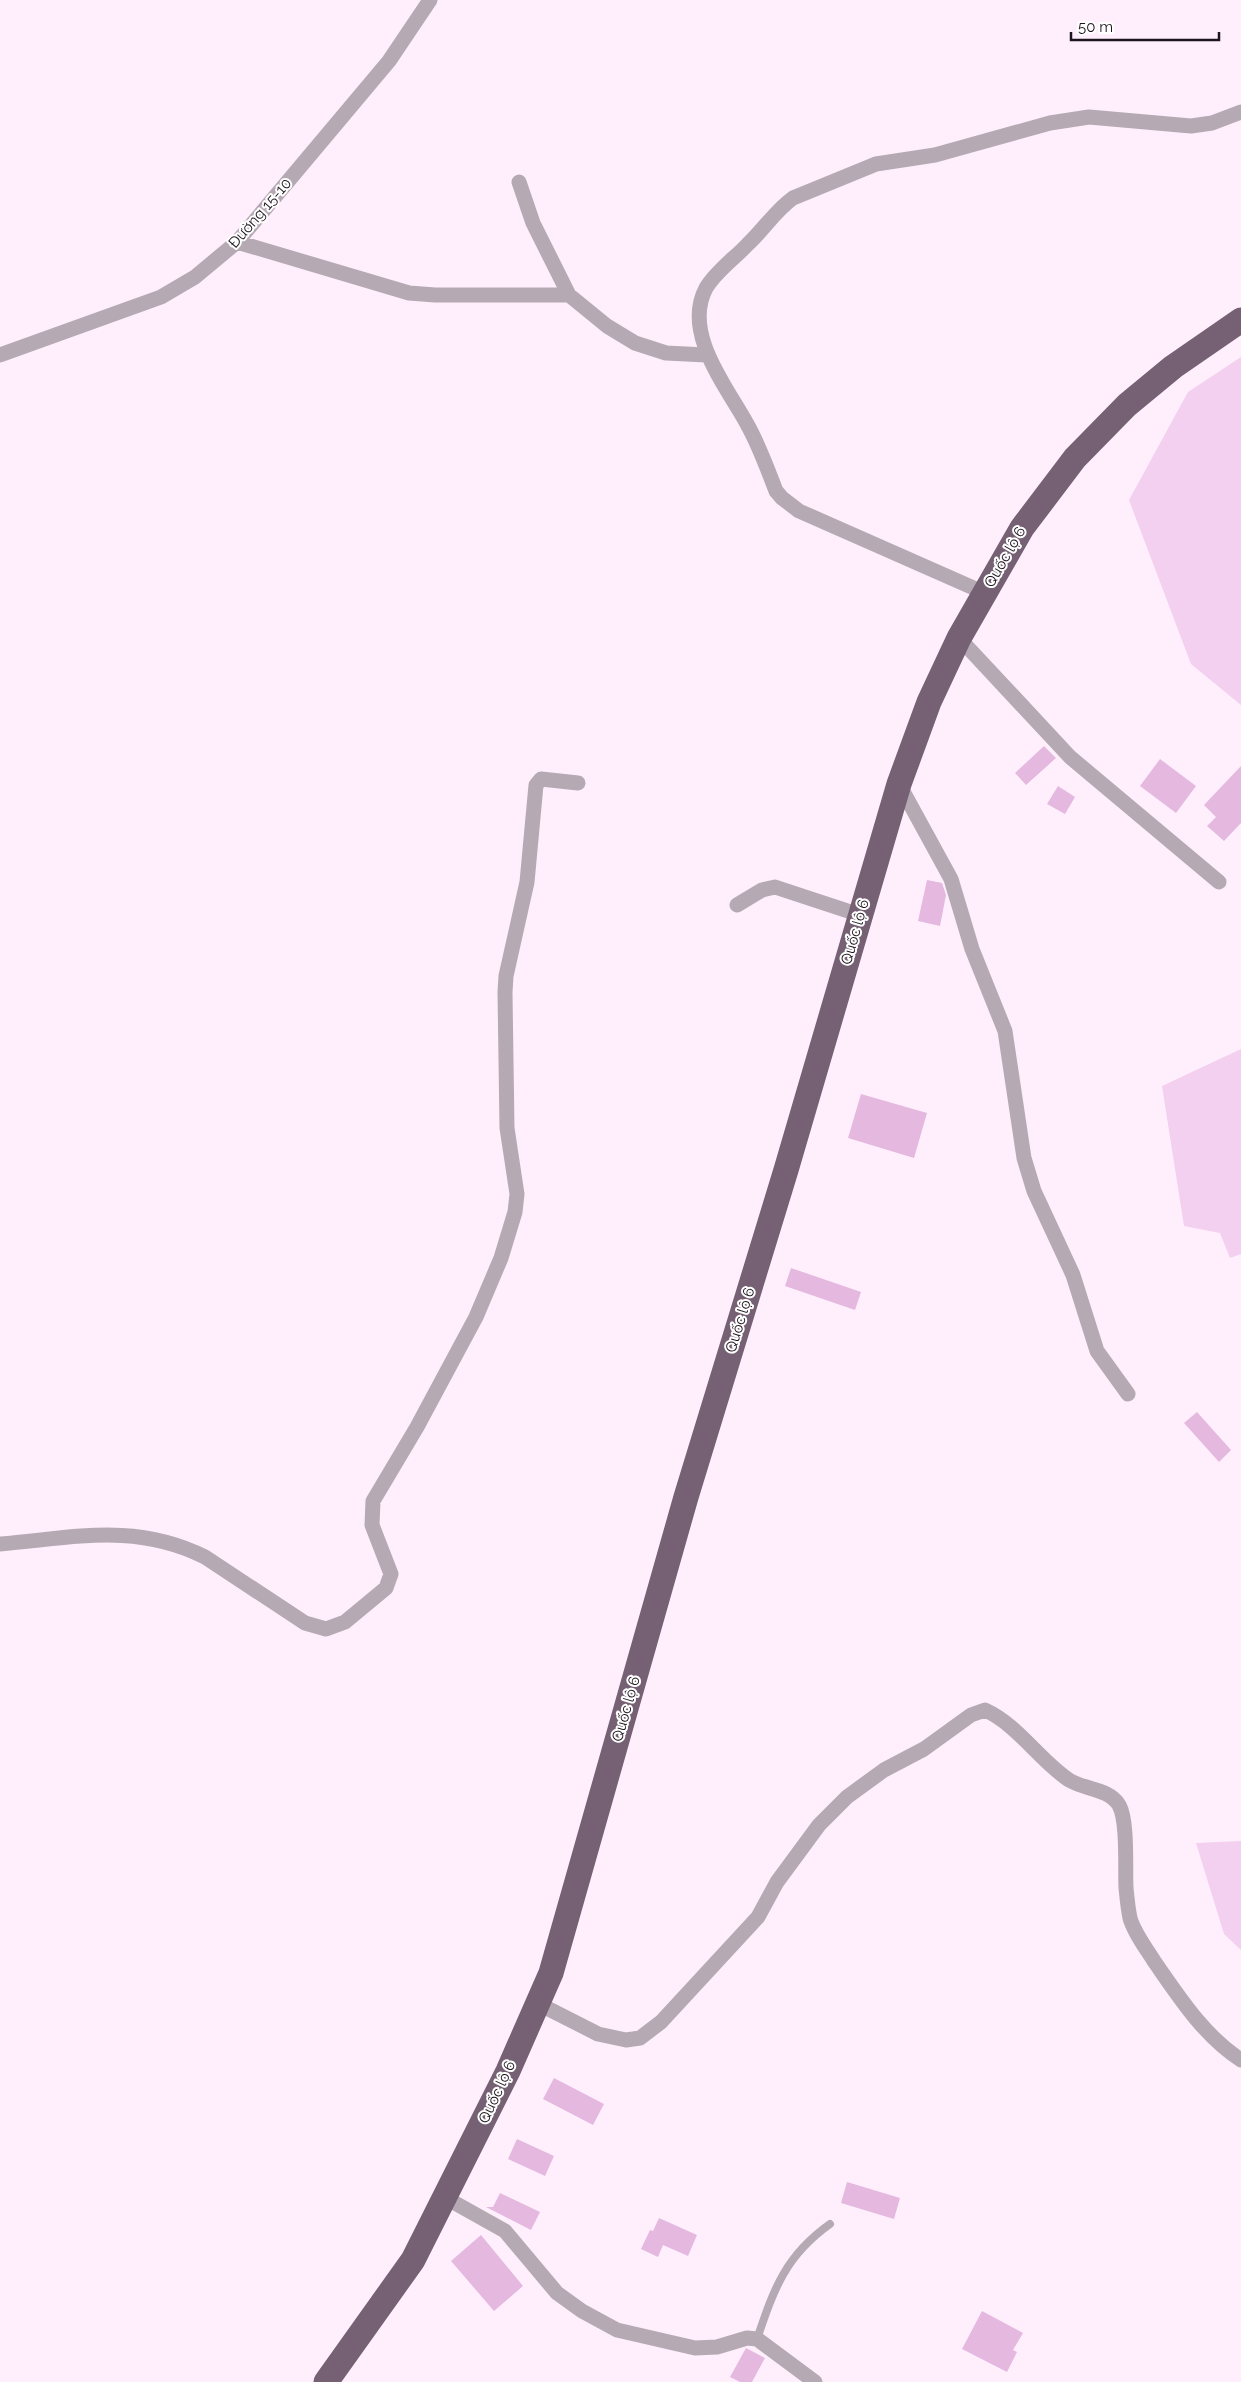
<svg xmlns="http://www.w3.org/2000/svg" width="1241" height="2382" font-family="Raleway,sans-serif">
<style>
.green{fill:#f3d0ef}
.building{fill:#e4b8df}
.lines{fill:none;stroke-linecap:round;stroke-linejoin:round}
.service{stroke:#b5aab3;stroke-width:8}
.minor{stroke:#b5aab3;stroke-width:15}
.trunk{stroke:#766073;stroke-width:25}
.labels{text-anchor:middle;stroke-width:4;stroke-linejoin:round;paint-order:stroke}
.street-label{font-size:15px;fill:#1d141c;stroke:#fff}
</style>
<rect width="100%" height="100%" fill="#ffeffd"/>
<path class="green" d="M1241 357V705L1191 664 1129 500 1188 392Z
M1241 1049V1254L1230 1258 1220 1233 1184 1226 1162 1086Z
M1241 1841V1950L1224 1934 1196 1843Z"/>
<path class="building" d="M1044 746 1056 758 1026 785 1015 773Z
M1160 759 1196 786 1176 813 1140 786Z
M1241 766V823L1224 841 1207 826 1216 817 1204 805Z
M1058 786 1075 797 1065 814 1047 804Z
M927 880 942 883 946 895 940 926 918 921Z
M861 1094 927 1113 914 1158 848 1138Z
M791 1268 861 1292 855 1310 785 1286Z
M1197 1412 1231 1450 1219 1462 1184 1423Z
M554 2078 604 2104 593 2125 543 2099Z
M517 2139 554 2156 545 2176 508 2159Z
M847 2182 900 2198 894 2219 841 2203Z
M500 2193 540 2212 531 2230 486 2207H493Z
M659 2218 697 2235 688 2256 663 2245 658 2257 641 2249 650 2230 653 2231Z
M481 2235 523 2286 494 2311 451 2261Z
M982 2311 1023 2333 1013 2350 1017 2352 1007 2372 962 2349Z
M746 2348 765 2358 752 2382H740L730 2377Z"/>
<g class="lines">
<path class="service" d="M757 2339C774 2289 785 2256 830 2224"/>
<path class="minor" d="M519 182 533 223 569 295 607 326 635 343 666 353 706 355
M237 242 409 293 435 295H569
M0 355 161 297 195 277 237 242 389 61 430 0
M985 593 799 511 782 498 776 491C767 468 759 445 747 424 727 387 682 333 706 288 716 271 735 258 748 244 764 229 775 211 793 198L876 164 935 155 1050 123 1089 117 1191 126 1212 123 1241 112
M959 638 1070 757 1219 882
M899 784 951 879 972 949 1005 1031 1024 1158 1034 1191 1073 1275 1097 1351 1128 1394
M737 905 762 890 775 887 860 915
M0 1544C74 1538 135 1522 205 1557L305 1623 326 1629 345 1622 386 1588 391 1574 372 1525 373 1501 417 1427 476 1317 501 1258 515 1212 517 1194 507 1128 505 992 506 976 527 882 536 785 541 779 578 783
M537 2003 598 2034 626 2040 640 2038 661 2022 758 1917 777 1882 819 1825 847 1797 884 1770 924 1749 971 1715 985 1710C1018 1725 1039 1760 1069 1780 1085 1790 1108 1788 1119 1805 1128 1821 1125 1868 1126 1888 1127 1898 1128 1909 1130 1918 1134 1933 1146 1948 1154 1961 1179 1997 1204 2036 1241 2060
M446 2198 505 2231 557 2293 582 2311 617 2330 695 2348 717 2347 747 2338 757 2339 815 2382"/>
<path class="trunk" d="M326 2382 413 2260 508 2071 551 1973 686 1497 786 1170 899 784 929 702 959 638 1022 528 1075 458 1127 405 1173 367 1241 320"/>
</g>
<g class="labels">
<g class="street-label">
<text transform="translate(260 213) rotate(-49)" y="5">Đường 15-10</text>
<text transform="translate(1005 557) rotate(-60)" y="5">Quốc lộ 6</text>
<text transform="translate(855 932) rotate(-74)" y="5">Quốc lộ 6</text>
<text transform="translate(740 1320) rotate(-73)" y="5">Quốc lộ 6</text>
<text transform="translate(626 1709) rotate(-74)" y="5">Quốc lộ 6</text>
<text transform="translate(497 2092) rotate(-65)" y="5">Quốc lộ 6</text>
</g>
</g>
<path d="M1071 32v8h148v-8" fill="none" stroke="#1d141c" stroke-width="2.5"/>
<text x="1078" y="32" font-size="15" fill="#1d141c" stroke="#ffffff" stroke-width="4" paint-order="stroke">50 m</text>
</svg>
